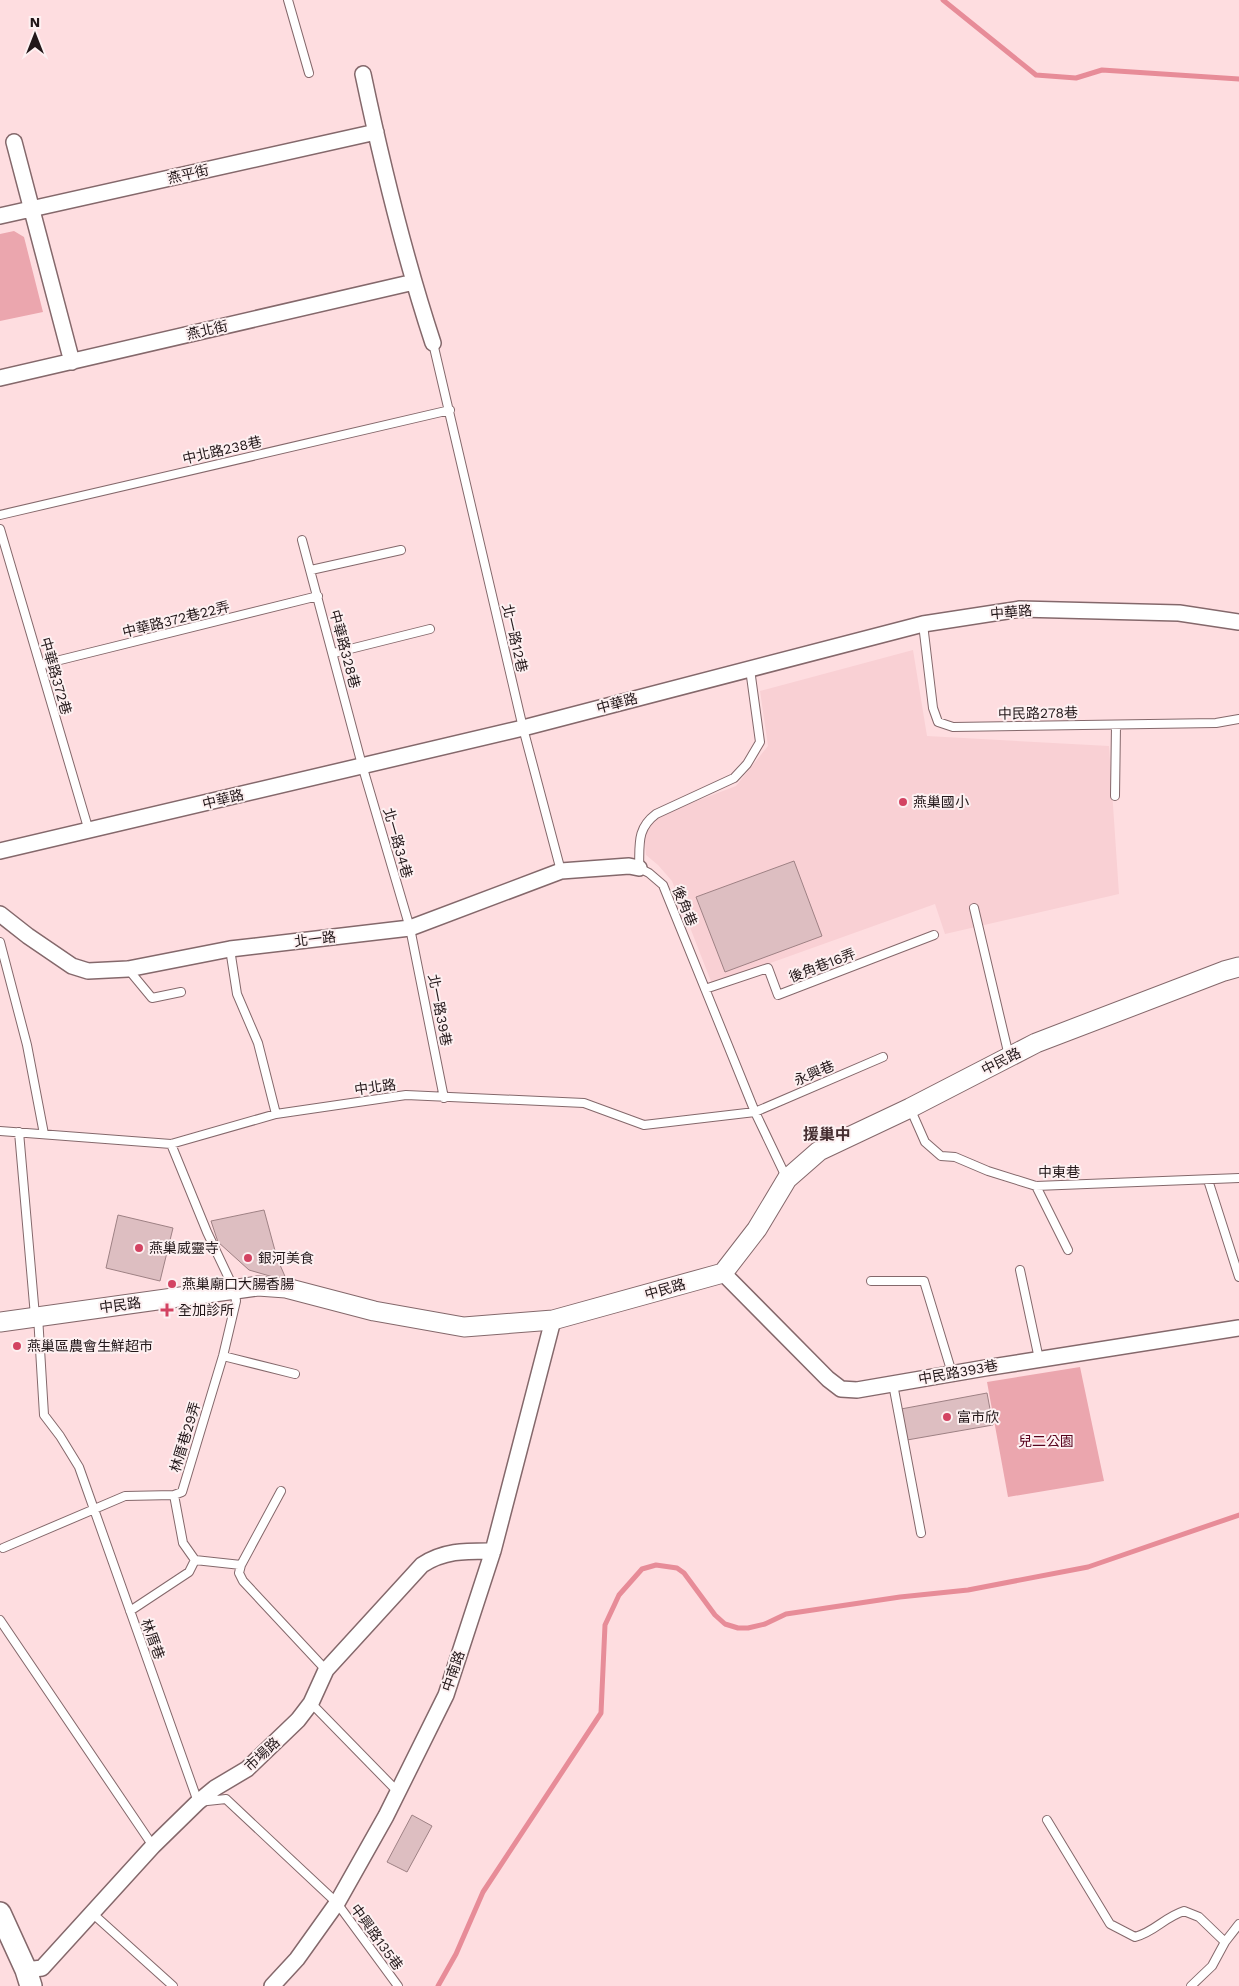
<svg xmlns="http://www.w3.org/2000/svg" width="1239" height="1986" font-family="'Work Sans','Noto Sans TC',sans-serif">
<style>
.built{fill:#f9d0d4}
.green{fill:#eba6ae}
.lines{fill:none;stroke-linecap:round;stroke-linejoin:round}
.stream{stroke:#e78c98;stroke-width:5}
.building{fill:#ddbec1;stroke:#9e8184}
.service-casing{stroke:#84686b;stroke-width:10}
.minor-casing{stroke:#84686b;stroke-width:18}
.tertiary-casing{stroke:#84686b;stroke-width:21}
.secondary-casing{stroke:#84686b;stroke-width:24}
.service{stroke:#fff;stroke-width:8}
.minor{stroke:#fff;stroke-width:15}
.tertiary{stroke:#fff;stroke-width:19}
.secondary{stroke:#fff;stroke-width:21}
.poi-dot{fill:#d34362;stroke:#fdf0f1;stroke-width:2}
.labels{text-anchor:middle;stroke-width:4;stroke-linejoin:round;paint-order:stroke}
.street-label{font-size:14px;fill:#221719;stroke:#fdf0f1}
.poi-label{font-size:14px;fill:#221719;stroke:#fdf0f1;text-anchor:start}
.park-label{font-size:14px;fill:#57031d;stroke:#fdf0f1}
.quarter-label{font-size:16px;font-weight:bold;fill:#462e31;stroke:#fdf0f1}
</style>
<rect width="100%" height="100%" fill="#fedde0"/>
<path class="built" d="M913 650 927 736 1109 746 1119 894 945 934 935 904 712 984 672 881 658 865 646 855 644 831 652 818 736 786 768 746 760 691Z"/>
<path class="green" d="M14 231 24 237 43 312 0 321V234Z
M1080 1367 1104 1481 1008 1497 987 1382Z"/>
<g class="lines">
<path class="stream" d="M943 0 1036 75 1076 78 1102 70 1239 79
M438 1986 456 1954 483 1892 601 1713 605 1625 619 1595 642 1569 656 1565 677 1568 684 1573 715 1615 725 1624 738 1628H748L765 1624 786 1614 900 1597 968 1590 1088 1567 1239 1515"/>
</g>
<path class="building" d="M794 861 822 936 725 972 696 897Z
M264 1210 277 1258 287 1281 249 1270 218 1242 211 1221Z
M118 1215 173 1228 160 1281 106 1268Z
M987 1393 993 1425 907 1440 901 1409Z
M412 1815 432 1826 407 1872 387 1862Z"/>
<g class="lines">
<defs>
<path id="service" d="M288 0 309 73
M433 343 523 728 561 871
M0 515 450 410
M0 529 89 831
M302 540 362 765 410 928 444 1098
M311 570 401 550
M923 624 933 708 938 722 953 727 1216 723 1239 719
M334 653 430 629
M40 665 318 596
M750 669 760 742 747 764 734 778 656 814C636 829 640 845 639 868L649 873 663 885 755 1112 787 1179
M1115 796 1116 725
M974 908 1009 1056
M0 942 27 1045 44 1134
M230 949 237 994 258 1043 276 1114
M128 969 152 998 181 992
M705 989 768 968 778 995 934 935
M910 1108 925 1142 941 1156 955 1157 988 1171 1036 1186 1239 1178
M0 1131 171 1144 276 1114 406 1095 584 1103 644 1125 755 1112 883 1057
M19 1132 35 1316
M1208 1180 1239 1277
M1036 1186 1068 1250
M1020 1270 1039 1359
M871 1281H924L952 1373
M38 1316 44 1415 60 1436 79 1467 198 1802 226 1799 337 1903 398 1986
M223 1356 295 1374
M893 1384 921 1533
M281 1491 241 1565 239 1573 243 1581 326 1670
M3 1548 125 1496 174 1495 182 1492 223 1356 236 1301 234 1289 207 1232 171 1144
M195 1560 241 1565
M130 1611 189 1572 195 1560 183 1543 174 1495
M0 1620 153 1846
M311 1703 398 1792
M1047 1820 1110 1924 1135 1937C1156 1931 1163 1918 1184 1911L1199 1917 1225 1942
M92 1913 173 1986
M1191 1986 1212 1966 1225 1942 1239 1924"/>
<path id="minor" d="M363 74C382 164 404 255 433 343
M14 142 72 362
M0 216 376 132
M0 378 414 282
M0 851 523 728 923 624 1020 609 1179 613 1239 622
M0 914 28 936 72 966 88 971 128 969 230 949 410 928 561 871 629 866 639 868
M723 1273 828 1379 841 1389 857 1390 985 1368 1239 1328
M26 1970 42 1968 153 1846 198 1802 215 1788 247 1769 298 1720 311 1703 326 1670 422 1565C445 1550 467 1551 493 1551
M272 1986 297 1959 337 1903 386 1816 446 1695 493 1551 553 1320"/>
<path id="tertiary" d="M0 1322 258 1286 286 1288 374 1311 464 1327 553 1320 723 1273 757 1229 787 1179 819 1151 910 1108 1036 1043 1224 971 1239 967"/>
<path id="secondary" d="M0 1913 26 1970 31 1986"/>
</defs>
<use href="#service" class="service-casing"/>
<use href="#minor" class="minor-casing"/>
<use href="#tertiary" class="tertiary-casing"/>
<use href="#secondary" class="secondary-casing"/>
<use href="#service" class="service"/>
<use href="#minor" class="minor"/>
<use href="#tertiary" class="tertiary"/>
<use href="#secondary" class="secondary"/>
</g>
<g class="poi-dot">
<circle cx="903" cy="802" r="5"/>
<circle cx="139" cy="1248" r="5"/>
<circle cx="248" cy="1258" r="5"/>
<circle cx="172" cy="1284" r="5"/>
<path d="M164.5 1302.5h5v5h5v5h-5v5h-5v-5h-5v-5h5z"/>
<circle cx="17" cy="1346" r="5"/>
<circle cx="947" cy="1417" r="5"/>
</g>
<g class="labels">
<g class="street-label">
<text transform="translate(188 174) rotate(-13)" y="5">燕平街</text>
<text transform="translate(207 330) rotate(-13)" y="5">燕北街</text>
<text transform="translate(222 450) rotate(-13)" y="5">中北路238巷</text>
<text transform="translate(1011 612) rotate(-5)" y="5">中華路</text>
<text transform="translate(176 619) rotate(-14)" y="5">中華路372巷22弄</text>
<text transform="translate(515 638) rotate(77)" y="5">北一路12巷</text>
<text transform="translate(345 649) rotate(75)" y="5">中華路328巷</text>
<text transform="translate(56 676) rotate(74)" y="5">中華路372巷</text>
<text transform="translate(617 703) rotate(-15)" y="5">中華路</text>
<text transform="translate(1038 713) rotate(-1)" y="5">中民路278巷</text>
<text transform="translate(223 799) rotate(-14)" y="5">中華路</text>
<text transform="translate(398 843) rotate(74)" y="5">北一路34巷</text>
<text transform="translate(685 906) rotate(68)" y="5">後角巷</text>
<text transform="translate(315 939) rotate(-7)" y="5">北一路</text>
<text transform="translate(822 965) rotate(-21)" y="5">後角巷16弄</text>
<text transform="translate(440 1010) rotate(79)" y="5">北一路39巷</text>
<text transform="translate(1001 1061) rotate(-27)" y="5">中民路</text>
<text transform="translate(814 1073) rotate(-23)" y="5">永興巷</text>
<text transform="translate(375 1087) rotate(-8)" y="5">中北路</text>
<text x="1059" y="1177">中東巷</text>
<text transform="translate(665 1289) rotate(-16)" y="5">中民路</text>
<text transform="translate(120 1305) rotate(-8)" y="5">中民路</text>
<text transform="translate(958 1372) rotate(-10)" y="5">中民路393巷</text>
<text transform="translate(185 1437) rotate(-73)" y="5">林厝巷29弄</text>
<text transform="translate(153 1639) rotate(70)" y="5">林厝巷</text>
<text transform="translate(453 1671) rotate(-71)" y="5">中南路</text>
<text transform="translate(262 1754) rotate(-43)" y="5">市場路</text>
<text transform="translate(377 1937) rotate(54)" y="5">中興路135巷</text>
</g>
<g class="poi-label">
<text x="913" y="807">燕巢國小</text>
<text x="149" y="1253">燕巢威靈寺</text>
<text x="258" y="1263">銀河美食</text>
<text x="182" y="1289">燕巢廟口大腸香腸</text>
<text x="178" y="1315">全加診所</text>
<text x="27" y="1351">燕巢區農會生鮮超市</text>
<text x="957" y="1422">富市欣</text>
</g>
<g class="park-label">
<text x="1046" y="1446">兒二公園</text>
</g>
<g class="quarter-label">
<text x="827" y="1140">援巢中</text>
</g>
</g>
<g transform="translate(35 35)" stroke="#fdf0f1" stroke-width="4" paint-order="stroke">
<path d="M0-4L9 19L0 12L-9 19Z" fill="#221719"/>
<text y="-8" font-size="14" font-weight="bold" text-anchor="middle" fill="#221719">N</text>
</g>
</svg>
